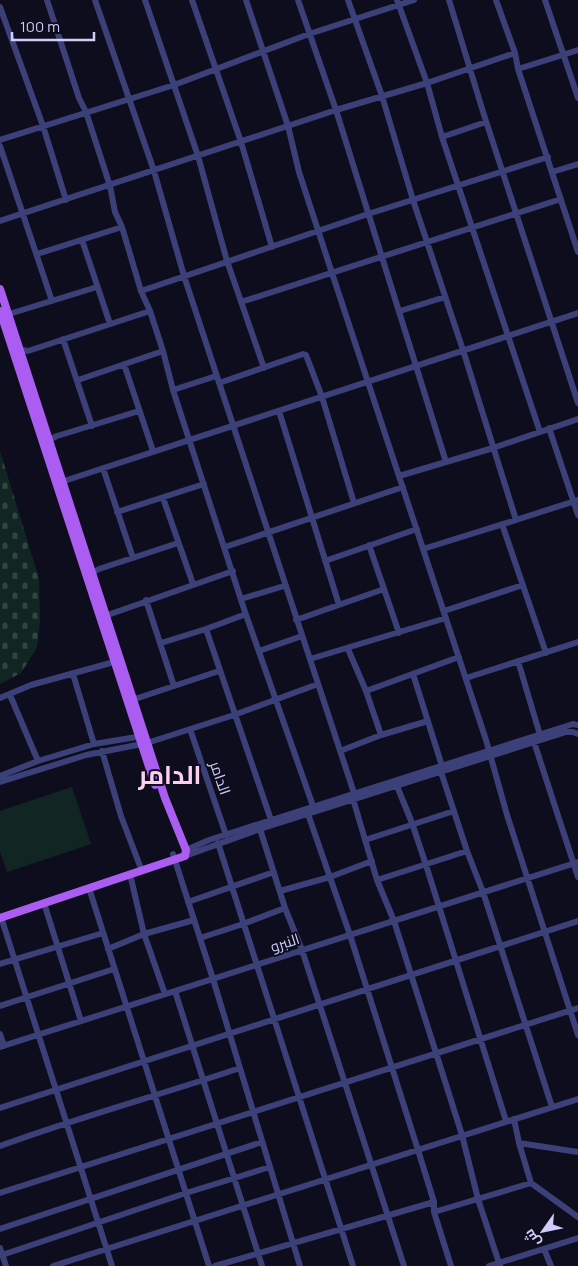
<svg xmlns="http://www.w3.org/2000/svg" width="578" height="1266" font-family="Manrope,Cairo,sans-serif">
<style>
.grass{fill:#112623}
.cemetery{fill:url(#cemetery-stones)}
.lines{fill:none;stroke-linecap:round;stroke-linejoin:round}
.minor{stroke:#3c4078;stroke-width:6}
.major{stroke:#ab5df2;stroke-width:8}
.labels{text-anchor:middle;stroke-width:4;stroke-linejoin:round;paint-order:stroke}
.street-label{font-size:15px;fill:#cecdfb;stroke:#0e0d1d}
.town-label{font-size:25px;font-weight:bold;fill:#fbcfef;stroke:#0e0d1d}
</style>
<defs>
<pattern id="cemetery-stones" width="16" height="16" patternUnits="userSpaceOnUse" patternTransform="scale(1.25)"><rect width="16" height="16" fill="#112623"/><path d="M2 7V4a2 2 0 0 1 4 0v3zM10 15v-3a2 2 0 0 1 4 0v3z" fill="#324444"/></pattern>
</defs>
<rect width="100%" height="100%" fill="#0e0d1d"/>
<path class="grass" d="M72 787 91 844 7 872 0 851V811Z"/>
<path class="cemetery" d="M0 451 39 579 40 622 37 647 21 673 0 684Z"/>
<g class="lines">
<path class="minor" d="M47 0 79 98 86 112 110 186 115 212 122 227 141 291 150 311 163 351 173 390 245 612 313 806
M95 0 154 171 184 276 354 793
M145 0 198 156 227 261 264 368
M192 0 241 142 272 247
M246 0 288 126 299 172 332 273 486 740 507 815 578 1035
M298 0 336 110 446 462
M348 0 382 96 413 200 463 350 516 520 578 500
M397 0 427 83 442 137 540 432
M449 0 484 115 578 403
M496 0 515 53 518 69 578 252
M545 0 578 98
M0 7 43 126 66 200
M518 69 578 50
M442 137 486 122
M0 140 174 85 309 34 414 0
M0 146 52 301
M552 172 578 164
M0 221 336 110 427 83 515 53
M82 240 110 324
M37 254 122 227
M141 291 368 214 548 157
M241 302 561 199
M400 311 445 297
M9 314 97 287
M63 339 92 426
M16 349 28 351 150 311
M124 364 153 451
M78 380 163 351
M219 383 303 354 306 355 322 397 354 503
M173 390 216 376
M279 411 339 605
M549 428 578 515
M49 440 57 436 139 411
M103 468 133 558
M399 476 493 448 578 419
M58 483 578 313
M163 498 193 584
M117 512 204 484
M502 524 546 653
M369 545 399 633
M225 547 403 487
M423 549 516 520
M325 561 417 529
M92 573 99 569 178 543
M241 599 284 586
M146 600 174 686
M444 611 523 585
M102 617 233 571
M296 620 384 589
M206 629 246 614
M161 643 206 629 271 820
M348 649 366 691 381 735
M259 651 302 636
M310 659 446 618
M518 661 540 735
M73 674 94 744
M413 674 442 766
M466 678 578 642
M366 691 459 657
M10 695 38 761 94 744 143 736
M0 698 31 685 114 662
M133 702 135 699 219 671
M190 729 226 835
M534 742 578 877
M102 751 121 816 140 866
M340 751 381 735 428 721
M441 772 467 851 483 892 552 1107
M0 776 38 761
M0 782 86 755 147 743 234 715 318 684
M397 786 412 823 426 865 506 1121
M353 799 377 880 394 921 436 1053 462 1135 478 1199 500 1266
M308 814 350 935 418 1150 434 1202V1212L451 1266
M260 829 285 908 302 950 404 1266
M365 840 454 811
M218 843 353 1266
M186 850 209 840 259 824 573 724 578 725
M173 854 213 979 300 1266
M185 856 260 829 566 732H573L578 734
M130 874 144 934 165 994
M377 880 467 851
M89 888 209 1266
M280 891 330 877 372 861
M188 902 274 872
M44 903 81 1021
M1 917 112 1266
M200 938 243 924 285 908
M108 949 144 934 194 920
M0 964 103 933
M175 991 262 1266
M0 1006 114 969
M0 1034 4 1046
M0 1047 578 862
M0 1108 578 921
M514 1119 519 1143 531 1183 578 1217
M519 1143 578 1152
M0 1146C79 1117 160 1095 240 1068
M0 1193 578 1008
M434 1212 531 1183
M0 1229 262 1142
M0 1248 6 1266
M544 1249 551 1266
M2 1255 186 1193 270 1167
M53 1266 578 1099
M215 1266 434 1202
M489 1266 578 1238"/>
<path class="major" d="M0 289 165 798 186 850 185 856 0 918
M0 311 155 785"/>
</g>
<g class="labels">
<g class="street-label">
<text transform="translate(220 778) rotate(71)" y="5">الدامر</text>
<text transform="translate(285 943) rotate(-18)" y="5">النبرو</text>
</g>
<g class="town-label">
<text x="170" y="784">الدامر</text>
</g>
</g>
<g transform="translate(543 1231) rotate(237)" stroke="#0e0d1d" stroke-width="4" paint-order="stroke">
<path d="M0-4L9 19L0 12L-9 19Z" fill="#cecdfb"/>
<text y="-8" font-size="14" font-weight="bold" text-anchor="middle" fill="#cecdfb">ش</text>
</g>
<path d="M12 32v8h82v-8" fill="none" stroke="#cecdfb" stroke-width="2.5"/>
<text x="20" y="32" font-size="15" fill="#cecdfb" stroke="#0e0d1d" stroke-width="4" paint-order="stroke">100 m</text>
</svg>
